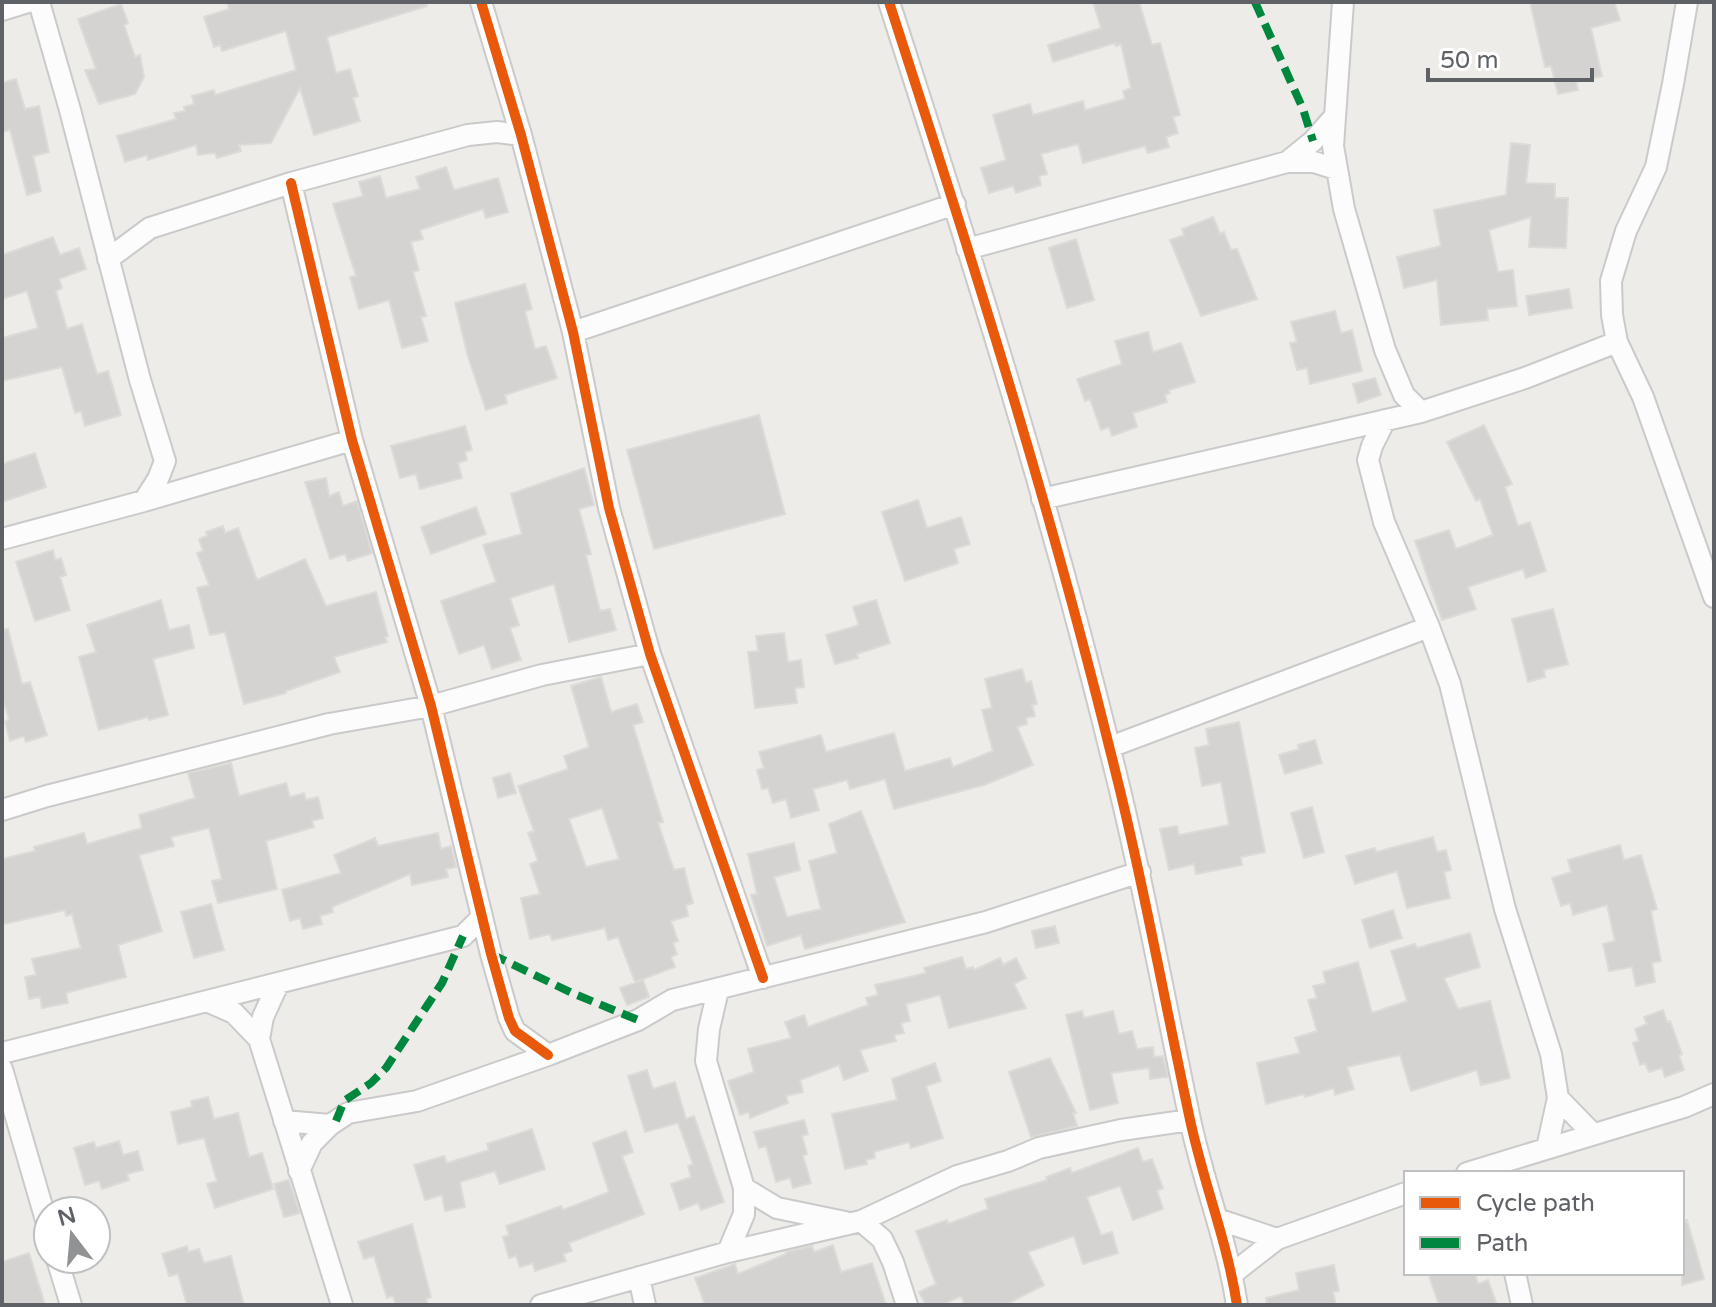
<svg xmlns="http://www.w3.org/2000/svg" width="1716" height="1307" font-family="'Varela Round',sans-serif">
<style>
.building{fill:#d4d3d1;stroke:#dcdbd8;stroke-width:2;fill-rule:evenodd}
.lines{fill:none;stroke-linecap:round;stroke-linejoin:round}
.street-casing{stroke:#cacaca;stroke-width:24}
.street{stroke:#fcfcfc;stroke-width:20}
.quiet{stroke:#00873e;stroke-width:8;stroke-dasharray:16 8;stroke-linecap:butt}
.cycleway-casing{stroke:#fff;stroke-width:15}
.cycleway{stroke:#e8590c;stroke-width:10}
</style>
<rect width="100%" height="100%" fill="#edece8"/>
<path class="building" d="M227 2H426L427 6 327 37 336 73 350 69 358 96 353 98 360 121 314 135 300 88 271 143 239 145 241 151 217 158 215 153 198 155 196 145 148 160 147 155 125 162 117 136 176 119 174 113 185 111 184 107 194 104 192 96 214 90 215 95 296 70 286 31 222 51 220 45 214 47 204 17 229 9Z
M1093 2H1139L1152 45 1160 43 1180 115 1173 117 1178 133 1166 137 1169 147 1148 153 1145 146 1083 163 1078 144 1041 154 1047 174 1039 176 1041 185 1016 193 1013 186 989 193 981 168 1006 160 993 115 1030 104 1033 115 1083 101 1085 110 1125 99 1123 91 1131 88 1121 44 1116 46 1115 43 1053 62 1048 45 1101 28Z
M1530 2H1614L1620 20 1591 28 1602 76 1576 82 1578 90 1558 94 1551 66 1545 67Z
M121 4 128 23 124 25 135 57 140 55 144 77 135 94 99 104 85 70 96 69 78 19Z
M16 79 25 109 39 106 49 152 33 156 41 191 27 195 10 130 2 132V83Z
M1511 143 1530 145 1526 183 1555 184V198H1568L1566 248 1529 247 1531 217 1489 230 1498 272 1513 270 1517 306 1487 309 1488 320 1441 325 1437 280 1404 288 1397 257 1441 246 1434 210 1506 195Z
M446 167 454 190 498 178 508 212 486 218 483 209 420 230 423 239 411 242 419 270 413 272 426 316 421 317 428 341 402 348 389 300 359 309 350 277 356 276 333 204 363 196 359 182 380 176 386 198 420 189 416 177Z
M1213 217 1220 234 1224 232 1231 250 1237 249 1257 299 1201 316 1170 240 1184 235 1182 229Z
M53 237 60 255 79 248 86 269 59 279 62 288 56 291 67 329 82 324 97 374 108 371 121 415 85 426 81 411 75 413 62 367 2 381V338L38 328 27 291 2 299V255Z
M1076 239 1094 300 1067 308 1049 248Z
M525 284 532 309 525 311 535 349 546 346 557 378 505 395 507 403 486 410 468 357 455 303Z
M1569 289 1572 308 1529 315 1526 296Z
M1335 311 1341 333 1352 330 1362 371 1310 384 1307 368 1297 370 1290 343 1297 342 1291 322Z
M1148 332 1153 352 1181 343 1195 382 1169 390 1170 393 1165 395 1167 402 1133 413 1137 427 1112 436 1109 427 1101 430 1090 399 1085 401 1077 379 1122 364 1115 341Z
M1375 378 1381 395 1358 403 1353 384Z
M759 415 785 514 654 549 627 450Z
M1484 425 1512 484 1505 487 1518 526 1530 522 1546 571 1526 578 1523 569 1468 587 1476 609 1442 620 1415 541 1449 530 1456 549 1493 535 1480 499 1476 501 1447 442Z
M465 426 472 450 465 452 467 460 458 463 462 478 420 489 416 474 400 478 391 446Z
M35 453 46 487 2 502V464Z
M584 468 594 505 579 509 591 554 586 555 600 611 610 609 616 630 569 642 554 584 510 598 519 625 510 628 521 660 492 669 484 645 459 654 441 601 496 582 483 545 522 534 511 494Z
M326 478 329 496 339 492 343 506 357 501 372 553 348 561 345 554 330 559 305 482Z
M918 500 927 528 961 517 970 544 954 549 958 563 905 581 882 512Z
M476 507 486 534 431 554 421 527Z
M223 526 225 533 238 528 257 580 305 559 326 606 376 592 388 636 385 637 387 642 334 657 340 672 286 691V693L244 704 225 632 210 635 197 588 209 585 197 553 203 551 199 539 207 536 206 532Z
M53 550 55 560 61 558 66 575 60 577 70 610 35 621 16 562Z
M161 600 169 630 189 625 194 648 153 659 168 715 149 720 148 717 99 730 79 657 96 652 87 625Z
M876 600 890 643 857 654 858 658 835 664 826 635 859 625 853 607Z
M1553 609 1568 664 1544 670 1545 677 1528 682 1512 619Z
M8 629 22 684 30 682 47 735 26 742 24 736 10 741 5 722 9 719 2 697V630Z
M784 633 788 662 801 660 804 687 795 688 797 703 755 708 748 652 758 651 756 636Z
M1022 669 1026 683 1031 681 1037 704 1032 705 1035 716 1026 718 1027 724 1017 727 1033 765 984 785 894 809 885 779 850 789 847 780 813 789 819 810 791 818 786 799 773 803 768 788 762 789 757 770 764 768 759 752 821 735 826 752 894 733 905 771 950 758 953 767 993 751 982 710 992 708 985 679Z
M601 677 611 712 637 704 643 722 633 725 663 822 658 823 674 870 684 868 693 903 686 905 688 916 671 921 678 941 673 943 677 954 671 957 675 967 635 982 618 937 608 940 605 928 552 940 550 934 530 939 521 898 540 894 530 864 538 861 528 833 534 831 518 786 568 769 564 756 589 747 571 686ZM602 808 619 859 586 867 569 819Z
M1239 722 1265 852 1241 857 1242 865 1196 874 1194 864 1169 870 1160 829 1177 826 1179 835 1229 825 1221 782 1202 786 1195 748 1209 745 1206 729Z
M1315 740 1322 763 1285 774 1279 755 1299 749 1298 745Z
M231 763 239 796 286 783 290 797 304 793 306 800 318 797 323 818 312 821 314 827 266 841 277 889 218 903 212 881 222 879 209 828 171 837 174 846 139 855 162 931 118 945 126 977 66 993 68 1003 42 1008 40 997 29 999 25 977 36 975 32 959 81 948 72 914 66 916 65 910 4 924 2 914V859L35 851 34 847 84 833 87 844 142 828 139 815 195 798 188 773Z
M510 773 516 793 498 798 493 778Z
M1312 807 1324 852 1304 858 1291 813Z
M861 811 905 922 805 949 801 935 767 946 751 895 757 894 748 854 794 843 800 870 774 877 787 917 821 909 809 861 837 853 829 824Z
M438 833 441 849 451 846 456 867 446 869 448 877 412 885 410 874 332 907 333 912 320 916 322 924 303 929 300 918 290 921 282 890 341 873 334 855 375 838 378 846Z
M1433 837 1437 852 1446 850 1451 870 1444 872 1450 898 1407 908 1397 871 1355 884 1346 856 1375 848 1376 852Z
M1620 845 1624 860 1641 855 1657 909 1651 911 1661 961 1652 963 1655 982 1636 986 1632 967 1609 971 1603 944 1615 941 1607 905 1573 915 1570 903 1561 906 1552 878 1571 872 1568 860Z
M211 904 224 950 194 958 181 912Z
M1393 910 1402 938 1370 948 1362 920Z
M1055 926 1059 943 1036 948 1032 931Z
M1470 933 1480 967 1444 978 1458 1009 1490 1001 1510 1078 1481 1085 1477 1070 1411 1091 1400 1055 1347 1067 1354 1089 1335 1095 1334 1088 1305 1097 1304 1094 1266 1104 1257 1063 1300 1053 1295 1038 1317 1031 1308 1000 1317 998 1313 986 1326 983 1323 972 1358 962 1372 1013 1407 1001 1391 951 1415 944 1417 948Z
M962 957 966 969 973 967 974 970 1000 958 1003 965 1016 958 1026 978 1014 984 1026 1008 949 1028 940 995 906 1004 910 1021 901 1023 904 1033 894 1035 896 1041 860 1050 868 1071 844 1080 839 1065 800 1080 803 1092 786 1096 788 1103 750 1118 749 1112 740 1115 728 1081 754 1072 748 1049 791 1038 785 1022 804 1015 808 1027 868 1005 866 998 878 995 875 985 926 973 924 968Z
M643 980 649 997 627 1005 620 988Z
M1663 1010 1667 1022 1670 1021 1682 1054 1679 1056 1684 1070 1665 1077 1662 1068 1649 1072 1645 1063 1640 1065 1633 1043 1639 1041 1635 1029 1647 1024 1644 1017Z
M1082 1011 1084 1018 1113 1011 1119 1034 1132 1031 1137 1049 1153 1047 1154 1057 1163 1056 1168 1077 1150 1079 1149 1068 1111 1073 1118 1103 1090 1110 1066 1015Z
M1050 1058 1076 1113H1073L1077 1126 1031 1137 1009 1072Z
M935 1063 941 1081 926 1086 943 1138 911 1148 909 1142 874 1152 875 1158 866 1160 867 1164 845 1169 832 1114 897 1100 892 1079Z
M647 1070 653 1089 675 1082 686 1119 694 1116 724 1202 701 1210 698 1203 680 1210 671 1184 691 1177 688 1166 693 1164 678 1123 645 1132 628 1076Z
M208 1097 214 1119 238 1113 249 1157 262 1153 273 1189 215 1208 207 1184 217 1181 204 1138 178 1144 171 1112 192 1107 191 1101Z
M804 1120 808 1134 802 1136 807 1154 803 1156 811 1183 793 1188 790 1178 776 1182 766 1146 759 1148 754 1132Z
M532 1129 545 1169 500 1184 495 1171 460 1182 465 1207 445 1211 442 1195 425 1200 414 1165 444 1156 447 1163 489 1150 487 1144Z
M626 1131 633 1152 622 1156 644 1214 569 1243 572 1251 563 1254 566 1261 535 1271 533 1263 520 1267 516 1256 509 1258 503 1237 509 1235 506 1226 561 1206 563 1210 609 1192 593 1143Z
M119 1141 123 1155 138 1151 143 1170 127 1174 129 1180 102 1189 99 1181 85 1185 74 1148 94 1142 96 1148Z
M1138 1148 1143 1162 1152 1159 1163 1188 1157 1191 1163 1209 1133 1220 1120 1186 1087 1197 1101 1235 1112 1232 1118 1253 1083 1264 1074 1236 1028 1252 1044 1285 1005 1305H965L961 1296 942 1305H926L919 1292 936 1284 916 1231 947 1220 948 1224 988 1209 985 1199 1047 1180 1046 1177 1070 1168 1072 1173Z
M289 1180 300 1213 284 1217 274 1184Z
M1687 1220 1704 1279 1682 1285V1221Z
M412 1224 431 1297 426 1299 428 1305H396L393 1296 387 1298 374 1256 364 1259 358 1242Z
M833 1245 841 1272 872 1263 886 1305H705L695 1278 735 1264 738 1274 786 1254V1252L812 1246 814 1252Z
M187 1246 188 1252 199 1249 204 1263 231 1256 244 1305H187L178 1274 169 1276 162 1254Z
M29 1253 45 1305H2V1262Z
M1334 1265 1339 1291 1333 1292 1336 1305H1267L1266 1298 1299 1290 1296 1273Z
M1428 1273H1475L1478 1284 1488 1280 1497 1305H1439Z"/>
<g class="lines">
<defs>
<path id="street" d="M39 2 70 110 140 380 165 461 158 479 144 501
M481 2 521 135 573 332 609 508 650 654 763 978
M889 2C969 249 1048 498 1110 750 1141 871 1163 993 1189 1115 1202 1179 1227 1240 1237 1305
M1343 2 1333 146 1344 209 1385 350 1404 395 1421 412
M1687 2 1673 84 1656 167 1626 231 1611 281 1612 315 1617 342 1643 397 1714 597
M2 10 28 2
M1287 162 1313 141 1335 116
M291 183 352 440 431 706 491 954 509 1018 515 1031 548 1055
M967 249 1287 162H1314L1336 169
M108 259 150 228 291 183 468 135 497 132 521 135
M573 332 955 204
M1385 420 1372 446 1368 460 1384 522 1429 627 1450 684 1505 909 1551 1054 1558 1098 1593 1134
M1042 499 1421 412 1525 378 1617 342
M2 539 144 501 352 440
M1110 747 1429 627
M2 810 47 796 329 724 431 706 542 675 650 654
M278 984 263 1017 259 1039 342 1305
M718 990 709 1029 706 1061 744 1188V1214L728 1252
M209 1002 234 1013 259 1039
M2 1053 463 936 482 917
M2 1069 48 1227
M284 1121 330 1125
M1547 1148 1558 1098
M299 1171 312 1143 330 1125 348 1113 417 1101 548 1055 638 1020 672 1000 986 922 1140 872
M1467 1173 1684 1107 1714 1094
M744 1188 777 1208 845 1222
M1217 1219 1277 1239
M861 1221 882 1239 893 1262 907 1305
M57 1259 71 1305
M1515 1273 1522 1305
M1232 1274 1277 1239 1406 1193
M639 1277 645 1305
M541 1305 728 1252 861 1221 957 1176 1008 1161 1039 1148 1121 1130 1190 1120"/>
</defs>
<use href="#street" class="street-casing"/>
<use href="#street" class="street"/>
<path class="quiet" d="M1255 2 1303 109 1313 141
M491 954 572 993 638 1020
M336 1121 344 1101 371 1083 386 1068 442 983 463 936"/>
<defs>
<path id="cycleway" d="M481 2 521 135 573 332 609 508 650 654 763 978
M889 2C969 249 1048 498 1110 750 1141 871 1163 993 1189 1115 1202 1179 1227 1240 1237 1305
M291 183 352 440 431 706 491 954 509 1018 515 1031 548 1055"/>
</defs>
<use href="#cycleway" class="cycleway-casing"/>
<use href="#cycleway" class="cycleway"/>
</g>
<rect width="1716" height="1307" fill="none" stroke="#5e6165" stroke-width="8"/>
<rect x="1404" y="1171" width="280" height="104" fill="#ffffff" stroke="#bfc0c1" stroke-width="2"/>
<rect x="1420" y="1197" width="40" height="12" fill="#e8590c" stroke="#bfc0c1" stroke-width="2"/>
<text x="1476" y="1211" font-size="24" fill="#5e6165">Cycle path</text>
<rect x="1420" y="1237" width="40" height="12" fill="#00873e" stroke="#bfc0c1" stroke-width="2"/>
<text x="1476" y="1251" font-size="24" fill="#5e6165">Path</text>
<g transform="translate(72 1235) rotate(344)"><circle r="38" fill="#ffffff" stroke="#bfc0c1" stroke-width="2"/>
<path d="M0-6L14 30L0 20L-14 30Z" fill="#909293"/>
<text y="-12" font-size="22" font-weight="bold" text-anchor="middle" fill="#5e6165">N</text>
</g>
<path d="M1428 68v12h164v-12" fill="none" stroke="#5e6165" stroke-width="4"/>
<text x="1440" y="68" font-size="24" fill="#5e6165" stroke="#ffffff" stroke-width="6" paint-order="stroke">50 m</text>
</svg>
